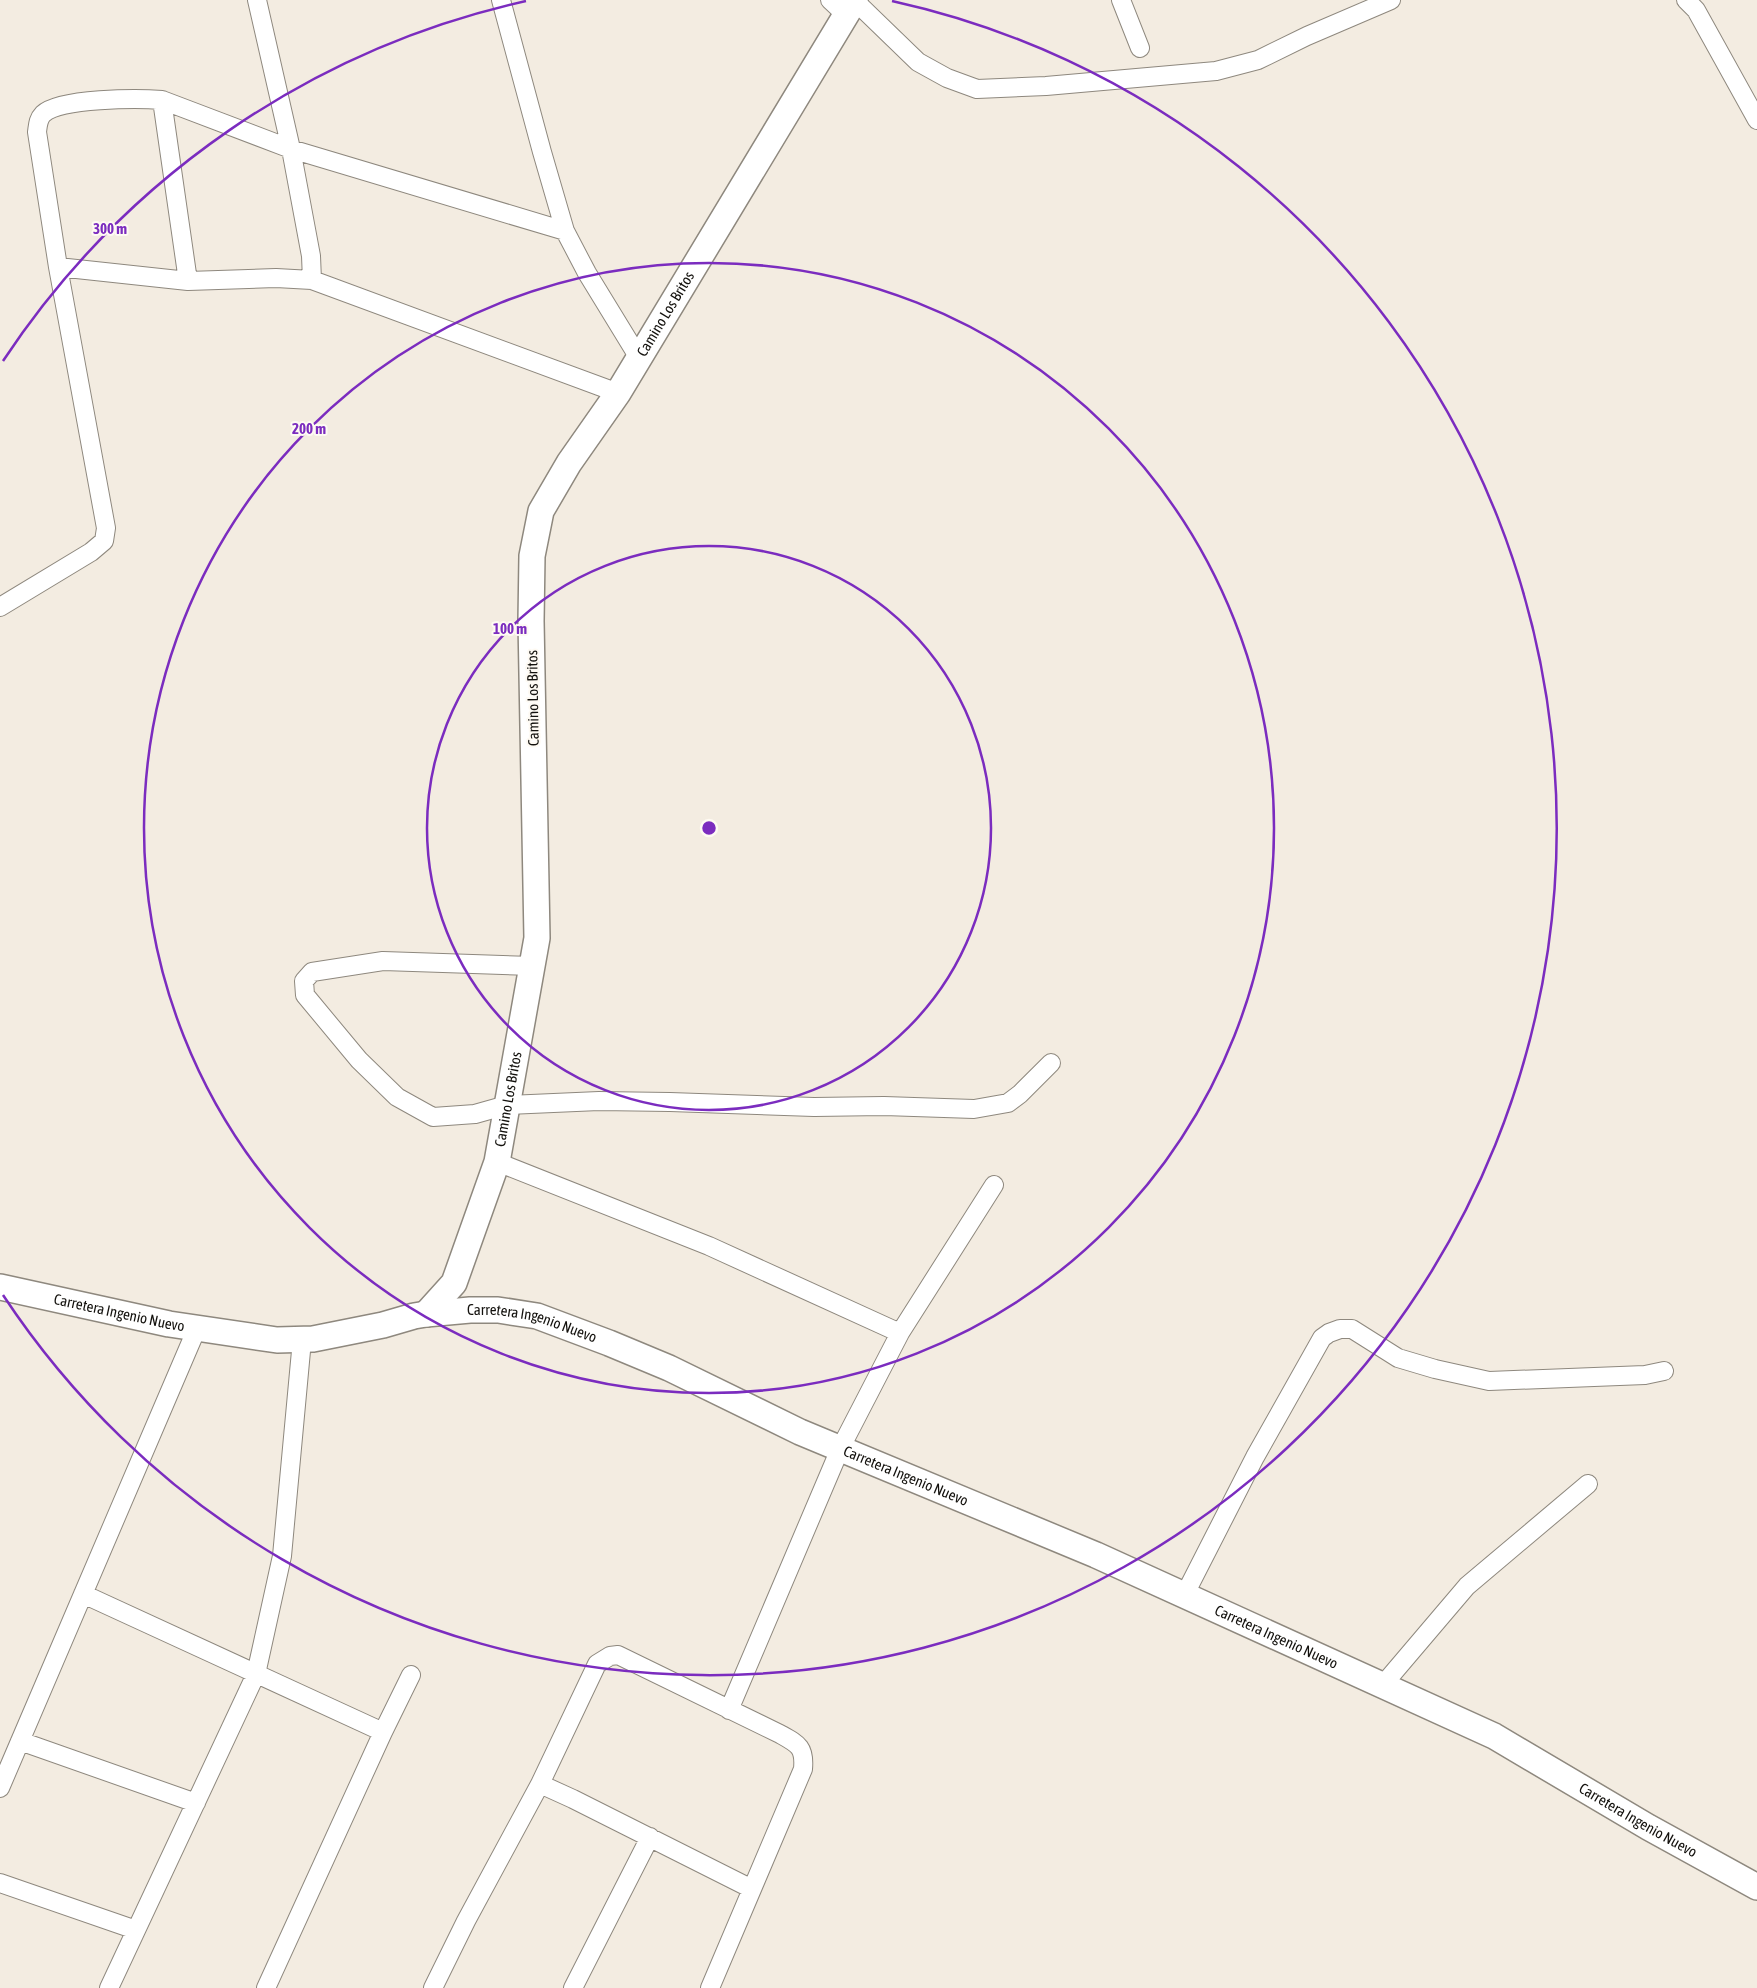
<svg xmlns="http://www.w3.org/2000/svg" width="1757" height="1988" font-family="'Asap Condensed',sans-serif">
<style>
.lines{fill:none;stroke-linecap:round;stroke-linejoin:round}
.street-casing{stroke:#8e887e;stroke-width:20}
.secondary-casing{stroke:#8e887e;stroke-width:28}
.street{stroke:#fff;stroke-width:18}
.secondary{stroke:#fff;stroke-width:25}
.ring{fill:none;stroke:#7b2cbf;stroke-width:2.5}
.labels{text-anchor:middle;stroke-width:4;stroke-linejoin:round;paint-order:stroke}
.street-label{font-size:15px;fill:#13110d;stroke:#fefaf3}
.centre{fill:#7b2cbf;stroke:#fefaf3;stroke-width:2.5}
.ring-label{font-size:15px;text-anchor:middle;font-weight:bold;fill:#7b2cbf;stroke:#fefaf3;stroke-width:4;stroke-linejoin:round;paint-order:stroke}
</style>
<rect width="100%" height="100%" fill="#f3ece1"/>
<g class="lines">
<defs>
<path id="street" d="M257 0 291 149 565 231
M501 0 542 152 565 231 587 273 639 358
M830 0 847 16
M1121 0 1140 48
M1686 0 1696 10 1757 120
M855 1 918 62 947 78 977 89 1046 86 1216 71 1258 60 1307 36 1391 0
M58 267 188 281 276 278 312 280 311 256 291 149 162 100
M312 280 618 393
M0 607 91 552 104 541 106 528 58 267 37 132C38 125 38 119 43 114 60 98 138 98 162 100L188 281
M532 966 383 961 312 972 304 981 305 995 359 1060 397 1097 433 1117 475 1114 507 1105 599 1101 670 1102 814 1107 884 1106 974 1109 1008 1103 1020 1094 1051 1063
M497 1162 709 1246 900 1333
M83 1594 383 1732
M1184 1596 1255 1457 1322 1338 1329 1333 1340 1329H1352L1398 1358 1435 1369 1489 1381 1645 1375 1664 1371
M1382 1686 1467 1586 1588 1484
M729 1710 840 1449 900 1333 994 1185
M20 1741 196 1803
M540 1784 573 1799 752 1889
M0 1788 197 1328
M0 1883 136 1930
M109 1988 256 1674 282 1556 302 1340
M266 1988 383 1732 411 1675
M433 1988 466 1921 540 1784 597 1664 610 1656 618 1655 780 1734C798 1744 805 1747 803 1769L710 1988
M573 1988 650 1837"/>
<g id="secondary">
<path id="s1" d="M0 1287 169 1324 277 1340 313 1339 383 1325 414 1316 426 1314 470 1310H498L537 1316 609 1343 669 1368 800 1432 1096 1555 1494 1736 1648 1827 1757 1887"/>
<path id="s2" d="M426 1314 454 1283 497 1162 537 938 531 621 532 556 541 511 569 463 618 393 855 0"/>
</g>
</defs>
<use href="#street" class="street-casing"/>
<use href="#secondary" class="secondary-casing"/>
<use href="#street" class="street"/>
<use href="#secondary" class="secondary"/>
</g>
<g class="ring">
<circle cx="709" cy="828" r="282"/>
<circle cx="709" cy="828" r="565"/>
<path d="M3 361A847 847 0 0 1 526 1M892 1A847 847 0 1 1 3 1295"/>
</g>
<g class="labels">
<g class="street-label">
<text dy="5" stroke="none"><textPath href="#s2" startOffset="1059">Camino Los Britos</textPath></text>
<text transform="translate(533 698) rotate(-91)" y="5">Camino Los Britos</text>
<text dy="5" stroke="none"><textPath href="#s2" startOffset="234">Camino Los Britos</textPath></text>
<text dy="5" stroke="none"><textPath href="#s1" startOffset="122">Carretera Ingenio Nuevo</textPath></text>
<text dy="5" stroke="none"><textPath href="#s1" startOffset="542">Carretera Ingenio Nuevo</textPath></text>
<text dy="5" stroke="none"><textPath href="#s1" startOffset="948">Carretera Ingenio Nuevo</textPath></text>
<text dy="5" stroke="none"><textPath href="#s1" startOffset="1352">Carretera Ingenio Nuevo</textPath></text>
<text dy="5" stroke="none"><textPath href="#s1" startOffset="1758">Carretera Ingenio Nuevo</textPath></text>
</g>
</g>
<circle cx="709" cy="828" r="8" class="centre"/>
<g class="ring-label">
<text x="110" y="234">300 m</text>
<text x="309" y="434">200 m</text>
<text x="510" y="634">100 m</text>
</g>
</svg>
